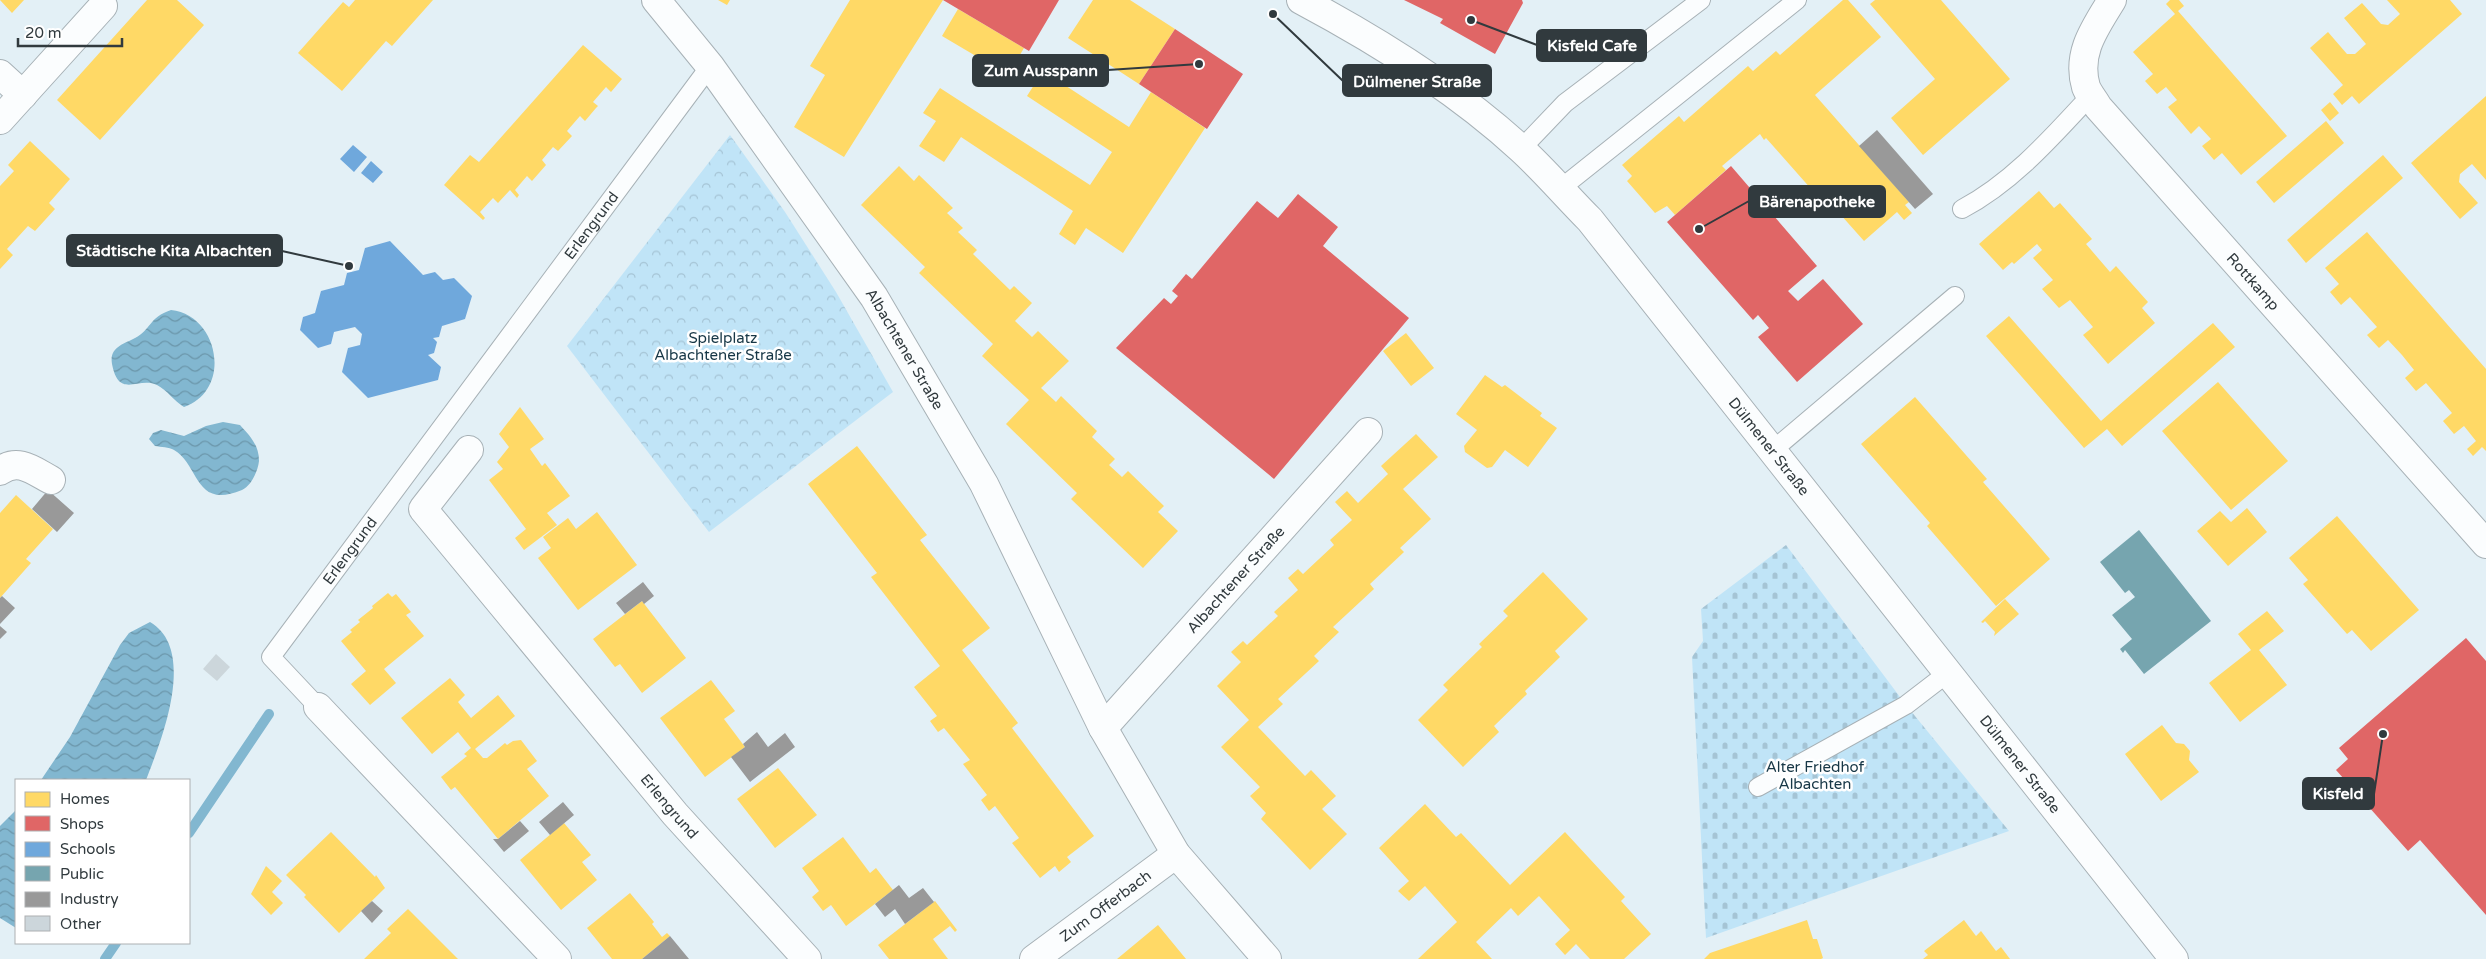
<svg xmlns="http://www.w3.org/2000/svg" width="2486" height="959" font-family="'Varela Round',sans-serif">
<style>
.cemetery{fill:url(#cemetery-stones)}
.park{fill:url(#park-crowns)}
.water{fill:url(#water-waves)}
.homes{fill:#ffd966}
.shops{fill:#e06666}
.schools{fill:#6fa8dc}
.public{fill:#76a5af}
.industry{fill:#999}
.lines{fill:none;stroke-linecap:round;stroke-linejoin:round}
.stream{stroke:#82b7d0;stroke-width:10}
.building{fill:#ccd6db}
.lane-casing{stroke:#a7b1b6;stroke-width:20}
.street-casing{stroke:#a7b1b6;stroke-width:30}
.secondary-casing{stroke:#a7b1b6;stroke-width:30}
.lane{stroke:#fbfdfe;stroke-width:18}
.street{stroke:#fbfdfe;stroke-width:28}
.secondary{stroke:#fbfdfe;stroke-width:28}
.labels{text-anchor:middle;stroke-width:5;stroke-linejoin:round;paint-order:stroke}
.street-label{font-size:15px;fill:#313a3e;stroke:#fff}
.park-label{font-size:15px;fill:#173746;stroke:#fff}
.leader{fill:none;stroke:#313a3e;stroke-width:2}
.callout-dot{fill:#313a3e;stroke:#fff;stroke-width:2}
.callout{fill:#313a3e;stroke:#313a3e;stroke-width:2}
.callout-label{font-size:16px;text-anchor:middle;font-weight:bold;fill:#fff}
</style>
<defs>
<pattern id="cemetery-stones" width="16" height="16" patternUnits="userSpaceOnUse" patternTransform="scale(1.25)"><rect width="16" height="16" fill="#c0e4f7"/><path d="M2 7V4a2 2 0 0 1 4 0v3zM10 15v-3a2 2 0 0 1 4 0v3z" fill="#a5c4d5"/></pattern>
<pattern id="park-crowns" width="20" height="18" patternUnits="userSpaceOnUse" patternTransform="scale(1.25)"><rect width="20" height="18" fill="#c0e4f7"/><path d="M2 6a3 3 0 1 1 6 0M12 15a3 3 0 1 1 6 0" fill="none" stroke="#a5c4d5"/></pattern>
<pattern id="water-waves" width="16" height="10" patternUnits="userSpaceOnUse" patternTransform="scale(1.25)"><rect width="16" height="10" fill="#82b7d0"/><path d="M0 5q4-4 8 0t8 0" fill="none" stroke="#6b96aa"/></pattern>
</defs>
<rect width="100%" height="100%" fill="#e3f0f6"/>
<path class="cemetery" d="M1786 545 1906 705 2009 831 1706 938 1692 657 1703 641 1701 609Z"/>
<path class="park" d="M730 135 785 212 836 292 893 392 709 532 567 346Z"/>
<path class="water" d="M171 310C219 315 233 390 184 407 174 401 167 390 157 385 138 376 119 400 112 364 109 347 124 344 135 338 151 330 149 317 171 310Z
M223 422 240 425C250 436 259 445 259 461 258 471 251 486 242 490 194 510 200 465 174 450 169 447 161 447 155 446L149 439 153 433 161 430 184 436 206 426Z
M150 622C198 650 161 741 146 780H41L70 737 120 645 129 633Z
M16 810V928L0 918V826Z"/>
<path class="homes" d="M0 0H24L12 13Z
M147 0H177L204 25 100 140 57 100Z
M355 0H433L392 46 386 41 342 91 298 53 343 2 349 7Z
M718 0H730L727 5Z
M850 0H943L844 157 794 127 825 75 810 66Z
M1093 0H1130L1175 29 1139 84 1068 38Z
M1843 0H1848L1881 37 1815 95 1909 202 1905 205 1912 213 1904 220 1897 212 1864 241 1816 187 1812 190 1766 138 1764 140 1760 134 1722 166 1726 170 1675 215 1667 206 1655 213 1627 181 1632 176 1622 165 1679 116 1684 122 1748 66 1753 71 1776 51 1780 55Z
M1875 0H1941L2010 79 1923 155 1891 118 1935 79 1870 4Z
M2170 0H2179L2184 6 2178 11 2287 136 2241 175 2222 153 2214 160 2202 146 2211 139 2199 126 2191 134 2168 107 2177 100 2166 87 2157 94 2145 81 2153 74 2133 52 2175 14 2166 4Z
M2387 0H2450L2462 14 2359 104 2352 96 2342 105 2333 94 2343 85 2310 48 2328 32 2347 54H2355L2366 44 2344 18 2362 3 2381 24 2388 25 2400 14Z
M958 9 1024 48 1008 75 942 36Z
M583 45 622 79 611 92 606 87 593 102 598 106 596 108 585 121 580 116 567 131 572 136 558 151 553 147 542 160 546 165 532 181 527 176 515 190 519 195 517 198 510 190 498 203 493 198 480 212 485 218 483 220 444 185 470 155 479 162Z
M1043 71 1129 127 1151 92 1205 128 1123 253 1086 228 1075 245 1059 234 1073 211 961 137 944 162 919 146 936 121 923 113 940 88 1090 185 1112 152 1027 96Z
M2486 96V180L2472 164 2460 174 2459 182 2478 203 2460 219 2411 163Z
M2330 102 2339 113 2330 121 2321 110Z
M2326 121 2344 143 2274 203 2256 182Z
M30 141 70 179 49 203 55 209 35 231 28 226 7 249 13 255 0 269V186L14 171 8 165Z
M2383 155 2403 178 2306 263 2287 240Z
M899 166 914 181 919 175 953 208 947 213 963 228 958 232 977 250 973 254 1010 290 1014 286 1032 303 1015 321 1032 337 1038 331 1069 361 1041 388 1056 402 1061 396 1097 431 1092 437 1115 459 1109 465 1122 477 1128 471 1164 506 1158 512 1178 531 1143 568 1071 499 1077 493 1006 424 1029 400 982 356 993 344 919 273 925 267 861 205Z
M2039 191 2054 208 2060 203 2092 239 2086 244 2110 272 2116 266 2148 302 2142 308 2155 323 2108 364 2083 335 2093 327 2070 300 2059 308 2042 289 2053 280 2033 258 2042 250 2037 244 2014 264 2012 262 2003 270 1979 244Z
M2367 232 2486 369V451L2482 447 2473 456 2467 449 2476 441 2464 426 2454 434 2443 421 2452 413 2426 383 2416 391 2405 378 2414 370 2402 355 2388 340 2379 348 2367 335 2377 327 2350 297 2341 305 2330 292 2339 284 2325 268Z
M2009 316 2101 421 2213 323 2235 347 2122 446 2107 429 2084 448 1986 336Z
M1406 333 1434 368 1411 386 1383 351Z
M1485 375 1502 387 1505 385 1542 413 1540 416 1557 428 1528 467 1505 450 1492 467 1487 468 1465 452 1464 446 1477 430 1456 414Z
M2218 382 2288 461 2231 510 2162 431Z
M1915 397 1987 479 1983 482 2050 559 1996 606 1927 526 1930 523 1861 444Z
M520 407 544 439 530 449 542 466 545 463 570 496 547 513 557 525 524 550 515 538 526 529 489 480 503 469 497 462 509 447 499 434Z
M1416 434 1438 457 1403 489 1431 519 1400 548 1404 552 1370 584 1374 589 1333 627 1339 632 1314 656 1319 661 1278 699 1283 704 1258 727 1305 776 1311 770 1336 796 1322 809 1347 834 1310 870 1261 819 1266 813 1250 796 1260 787 1221 747 1249 720 1217 686 1241 662 1231 652 1243 641 1247 645 1278 616 1274 612 1298 590 1288 578 1298 569 1303 574 1334 545 1330 540 1352 520 1335 502 1347 491 1358 503 1388 474 1381 466Z
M857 446 927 535 920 540 990 628 962 650 1018 723 1012 728 1094 836 1067 857 1071 862 1059 872 1055 866 1040 878 1012 843 1019 838 995 806 989 811 981 800 987 795 963 764 970 760 944 728 938 732 930 721 937 716 914 687 940 666 871 577 877 573 808 484Z
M16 495 53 529 26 559 31 563 0 598V513Z
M2247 508 2267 532 2228 566 2197 531 2220 511 2231 522Z
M597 512 637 565 578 610 538 558 551 548 543 537 568 518 576 529Z
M2337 516 2419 610 2371 651 2352 630 2347 634 2303 584 2308 580 2289 558Z
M1543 572 1588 619 1555 651 1560 657 1525 691 1527 694 1494 726 1499 732 1463 767 1418 720 1448 690 1443 685 1482 647 1479 644 1508 616 1503 611Z
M388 593 392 597 396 594 411 612 406 615 424 636 384 669 396 683 370 705 351 684 366 671 341 641 352 632 350 630 360 622 358 620 373 608 372 606Z
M2005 599 2019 614 1994 636 1995 632 1985 621 1983 623 1981 622Z
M642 601 686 658 642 693 620 664 615 667 593 639Z
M2267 611 2284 631 2259 650 2287 685 2240 722 2209 683 2251 650 2238 634Z
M450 678 465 695 458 702 471 718 498 695 515 716 475 749 483 758H487L505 743 507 745 513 741 521 740 537 761 527 769 549 796 498 839 455 787 451 790 441 777 467 756 464 754 471 748 458 732 432 754 401 718Z
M711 680 735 711 724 719 745 747 705 777 660 718Z
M2162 725 2176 743 2184 744 2190 751 2189 760 2199 772 2161 801 2125 754Z
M778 768 817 815 775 848 737 799Z
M1425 804 1456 837 1461 833 1510 885 1565 832 1625 897 1621 901 1651 934 1624 959H1590L1576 944 1565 955 1555 944 1570 930 1539 896 1518 916 1511 908 1476 942 1492 959H1418L1457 922 1425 886 1409 901 1398 891 1409 881 1379 848Z
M564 823 591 855 582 862 597 880 561 910 520 860Z
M331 832 375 877 376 875 385 888 339 933 304 897 306 895 286 875Z
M843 837 870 873 876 868 893 890 846 926 831 905 823 911 812 897 819 891 802 868Z
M266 866 282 881 272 892 283 903 271 915 251 894Z
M630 893 654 922 652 924 662 937 667 933 670 936 642 959H612L587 928Z
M935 901 957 930 955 932 950 926 933 939 948 959H889L878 945Z
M408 909 458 959H364L391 933 387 929Z
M1807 920 1813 939H1817L1823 958 1821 959H1704L1710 953Z
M1964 920 1976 936 1981 931 1996 951 2001 947 2010 959H1923L1928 955 1924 951Z
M1158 925 1186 959H1117Z"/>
<path class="shops" d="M943 0H1059L1029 51Z
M1404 0H1522L1523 3 1495 54 1440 23 1443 19Z
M1175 29 1243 74 1207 129 1139 84Z
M1731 166 1817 266 1788 291 1798 301 1823 279 1863 324 1797 382 1758 337 1769 328 1758 315 1753 320 1667 222Z
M1298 194 1338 227 1323 246 1409 318 1274 479 1116 348 1164 298 1171 304 1178 296 1172 291 1186 274 1192 279 1257 201 1278 218Z
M2466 638 2486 661V915L2420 840 2408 851 2336 770 2348 759 2339 748Z"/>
<path class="schools" d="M353 145 367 157 354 172 340 159Z
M371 161 383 172 373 183 361 173Z
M390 241 423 275 435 272 443 280 454 278 472 296 465 319 442 326 439 337 433 338 437 342 434 353 428 355 441 367 438 380 368 398 342 372 348 348 360 345 362 334 355 327 334 332 331 344 318 348 300 330 303 317 315 313 321 291 344 285 347 273 359 270 365 248Z"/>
<path class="public" d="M2139 530 2211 621 2144 674 2125 650 2123 653 2120 649 2132 639 2112 615 2135 597 2129 590 2125 593 2100 562Z"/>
<path class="industry" d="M1877 130 1933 194 1915 209 1859 146Z
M48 490 74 513 57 532 32 509Z
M643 582 654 596 644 604 642 601 625 614 616 603Z
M2 596 15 608 0 624V598Z
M0 626 7 632 0 639Z
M757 732 768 747 785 733 795 747 750 782 731 757 745 747 743 744Z
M563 802 574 815 550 835 539 822Z
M520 821 529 831 504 852 493 839H498Z
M899 885 909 898 923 888 934 902 905 924 895 909 885 917 875 904Z
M372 901 383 911 372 923 361 911Z
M670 936 689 959H642Z"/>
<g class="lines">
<path class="stream" d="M189 833 269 714
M105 959 116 943"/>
</g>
<path class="building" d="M216 654 230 667 217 681 203 669Z"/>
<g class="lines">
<defs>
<g id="lane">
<path d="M1521 149 1565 103 1701 0"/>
<path d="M1560 189 1797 0"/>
<path d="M1962 209C2013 182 2052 137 2091 95"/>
<path d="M1773 450 1955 296"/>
<path id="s1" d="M318 707 271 657 710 66"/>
<path d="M1758 787 1906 705 1949 672"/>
</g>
<g id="street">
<path id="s2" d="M656 0 710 66 874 297 984 484 1103 728 1176 854 1267 959"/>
<path id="s3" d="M2112 0C2095 28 2076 53 2086 87 2088 93 2095 101 2098 107L2486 544"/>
<path d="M0 74 23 95"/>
<path d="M0 120 103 6"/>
<path id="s4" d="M469 450 423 509 675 814 807 959"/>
<path d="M0 471C18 457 34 471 51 480"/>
<path d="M318 707 557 959"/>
<path id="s5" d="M1103 728 1368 432"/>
<path id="s6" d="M1034 959 1176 854"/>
</g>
<g id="secondary">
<path id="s7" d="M1301 0C1378 41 1457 90 1521 149 1545 171 1567 197 1590 220L2174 959"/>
</g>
</defs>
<use href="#lane" class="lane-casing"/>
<use href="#street" class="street-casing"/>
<use href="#secondary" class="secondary-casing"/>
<use href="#lane" class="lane"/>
<use href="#street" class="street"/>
<use href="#secondary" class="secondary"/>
</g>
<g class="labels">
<g class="street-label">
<text dy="5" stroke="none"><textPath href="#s1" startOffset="606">Erlengrund</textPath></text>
<text dy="5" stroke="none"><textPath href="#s3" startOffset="351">Rottkamp</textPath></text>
<text dy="5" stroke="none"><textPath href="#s2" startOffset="429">Albachtener Straße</textPath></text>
<text dy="5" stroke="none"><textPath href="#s7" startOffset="654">Dülmener Straße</textPath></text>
<text dy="5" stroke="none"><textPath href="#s1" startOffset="201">Erlengrund</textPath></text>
<text dy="5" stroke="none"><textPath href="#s5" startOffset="199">Albachtener Straße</textPath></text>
<text dy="5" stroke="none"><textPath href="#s7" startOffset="1059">Dülmener Straße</textPath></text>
<text dy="5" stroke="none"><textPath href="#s4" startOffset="461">Erlengrund</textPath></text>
<text dy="5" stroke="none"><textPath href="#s6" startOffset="89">Zum Offerbach</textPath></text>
</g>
<g class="park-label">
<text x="723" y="343">Spielplatz<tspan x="723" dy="17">Albachtener Straße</tspan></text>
<text x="1815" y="772">Alter Friedhof<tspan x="1815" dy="17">Albachten</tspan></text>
</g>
</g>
<path class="leader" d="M1471 20L1537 45M1199 64L1108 70M1273 14L1343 81M1699 229L1749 201M349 266L282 251M2383 734L2374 794"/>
<g class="callout-dot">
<circle cx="1471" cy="20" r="5"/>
<circle cx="1199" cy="64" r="5"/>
<circle cx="1273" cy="14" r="5"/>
<circle cx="1699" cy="229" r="5"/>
<circle cx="349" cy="266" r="5"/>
<circle cx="2383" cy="734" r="5"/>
</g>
<g class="callout">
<rect x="1537" y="30" width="109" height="31" rx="5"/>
<rect x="973" y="55" width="135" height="31" rx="5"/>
<rect x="1343" y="65" width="148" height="31" rx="5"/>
<rect x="1749" y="186" width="136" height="31" rx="5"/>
<rect x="67" y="235" width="215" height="31" rx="5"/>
<rect x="2303" y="778" width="71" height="31" rx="5"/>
</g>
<g class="callout-label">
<text x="1592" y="51">Kisfeld Cafe</text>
<text x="1041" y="76">Zum Ausspann</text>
<text x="1417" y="87">Dülmener Straße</text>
<text x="1817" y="207">Bärenapotheke</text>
<text x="174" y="256">Städtische Kita Albachten</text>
<text x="2338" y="799">Kisfeld</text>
</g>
<rect x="15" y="779" width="175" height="165" fill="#ffffff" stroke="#adb0b2"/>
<rect x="25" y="792" width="25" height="15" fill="#ffd966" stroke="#adb0b2"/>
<text x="60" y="804" font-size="15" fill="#313a3e">Homes</text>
<rect x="25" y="816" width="25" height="15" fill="#e06666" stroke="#adb0b2"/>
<text x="60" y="829" font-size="15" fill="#313a3e">Shops</text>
<rect x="25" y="842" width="25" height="15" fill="#6fa8dc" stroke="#adb0b2"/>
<text x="60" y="854" font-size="15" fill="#313a3e">Schools</text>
<rect x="25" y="866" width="25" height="15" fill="#76a5af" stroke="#adb0b2"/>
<text x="60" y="879" font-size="15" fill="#313a3e">Public</text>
<rect x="25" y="892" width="25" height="15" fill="#999999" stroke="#adb0b2"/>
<text x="60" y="904" font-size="15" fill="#313a3e">Industry</text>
<rect x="25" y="916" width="25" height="15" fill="#ccd6db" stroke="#adb0b2"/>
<text x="60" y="929" font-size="15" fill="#313a3e">Other</text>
<path d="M18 38v8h104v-8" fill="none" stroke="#313a3e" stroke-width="2.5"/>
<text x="25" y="38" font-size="15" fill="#313a3e" stroke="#ffffff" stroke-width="4" paint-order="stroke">20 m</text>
</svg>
